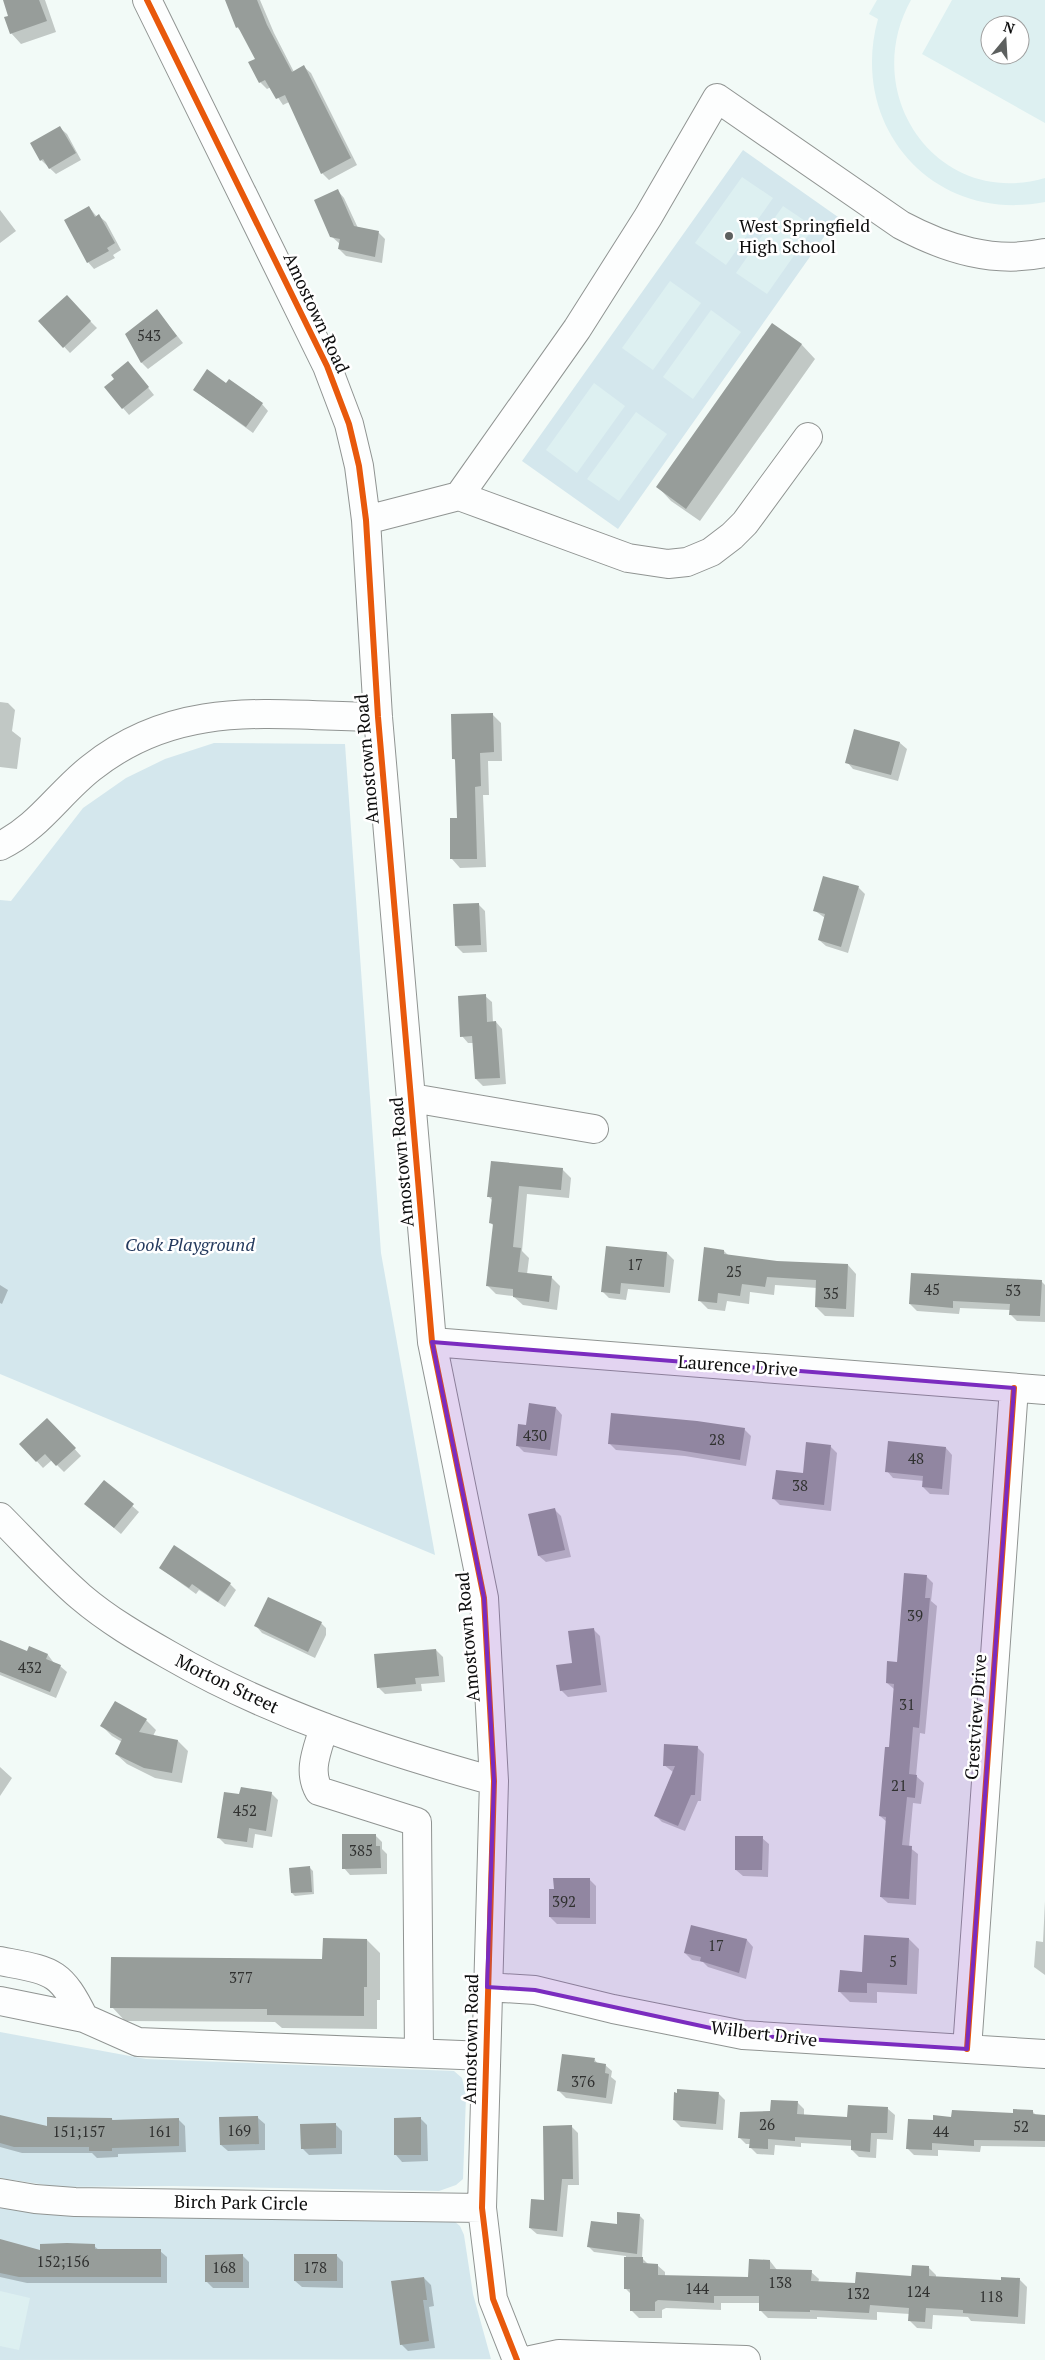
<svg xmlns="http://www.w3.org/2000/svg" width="1045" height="2360" font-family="'PT Serif',serif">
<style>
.green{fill:#d4e7ed}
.pitch{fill:#ddf0f1;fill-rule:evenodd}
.shadow{fill:#0003}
.building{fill:#979d9a}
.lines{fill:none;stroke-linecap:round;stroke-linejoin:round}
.minor-casing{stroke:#909492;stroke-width:30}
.minor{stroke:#fdfefe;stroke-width:28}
.cycleway-casing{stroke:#fff;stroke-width:9}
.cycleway{stroke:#e8590c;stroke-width:6}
.marked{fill:#7b2cbf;fill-opacity:0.2;stroke:#7b2cbf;stroke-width:4;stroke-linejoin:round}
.poi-dot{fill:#5d605f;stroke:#fff;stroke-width:2}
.labels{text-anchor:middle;stroke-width:5;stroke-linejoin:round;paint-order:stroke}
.number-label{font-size:15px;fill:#303130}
.poi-label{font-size:18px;fill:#0d0d0d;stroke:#fff;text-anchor:start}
.street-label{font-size:18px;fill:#0d0d0d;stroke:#fff}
.park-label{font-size:18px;font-style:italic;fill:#243a5e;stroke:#fff}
</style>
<rect width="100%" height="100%" fill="#f2faf7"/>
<path class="green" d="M743 150 838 217 618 529 522 461Z
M214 743 345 744 381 1253 435 1555 0 1374V900L11 901 83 808 126 778 165 759Z
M0 2032 146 2059 454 2071 462 2078 466 2096 463 2179 456 2185 439 2191 173 2186 59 2187 0 2178Z
M0 2204 454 2221 460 2226 464 2235 473 2294 491 2359 0 2360Z"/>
<path class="pitch" d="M877 0H911C858 95 938 209 1045 178V202C934 224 848 127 878 19L869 14Z
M952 0H1045V123L922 54ZM990 25H1020V55H990Z
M742 177 773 198 726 265 695 243Z
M783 206 814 227 767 294 736 273Z
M670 281 701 303 653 370 622 348Z
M711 310 741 332 693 399 663 377Z
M594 383 625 406 577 473 546 450Z
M636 412 667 434 619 501 587 479Z
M0 2291 30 2298 19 2350 0 2346Z"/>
<path class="shadow" d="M4 0H45L56 32 21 44 11 33 10 17Z
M226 0H260L274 33 294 72 304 67 311 73 357 165 329 180 322 173 289 102 283 105 271 87 267 89 260 82 257 59 243 33 237 27Z
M60 128 67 134 81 160 56 174 41 160Z
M338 191 344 198 358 228 379 233 385 239 382 263 346 256 339 249 340 244 331 236Z
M89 207 97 217 99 216 106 222 121 250 113 255 115 258 94 269 88 262Z
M0 210 16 231 0 243Z
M69 300 97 328 70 353 40 321Z
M157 311 183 343 148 369 142 363 126 334Z
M773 325 802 345 815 359 700 521 671 501 658 487Z
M134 370 154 395 129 415 123 408Z
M227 384 262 404 268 411 253 433 194 390Z
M0 702 8 703 15 710 12 731 21 738 17 769 0 767Z
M492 714 501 723 502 761H488L489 795H483L486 867 460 868 452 859 458 819 456 761 453 758Z
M855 730 900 743 907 749 898 781 853 769 847 762Z
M858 887 865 894 848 953 826 946 819 940 825 918 814 910Z
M478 904 485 911 487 952 463 953 456 946Z
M485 996 492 1002 493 1023 496 1022 502 1029 506 1084 483 1086 476 1079 474 1043H468L462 1036Z
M562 1169 571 1178 569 1198 527 1194 522 1251 529 1258 527 1274 551 1277 560 1286 557 1310 523 1305 513 1296 496 1294 487 1285 494 1226 491 1223 493 1201 489 1197Z
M607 1247 667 1253 674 1260 670 1293 628 1289 626 1300 609 1298 602 1291Z
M724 1251 729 1256 777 1262 848 1265 856 1274 854 1317 825 1316 816 1307 817 1288 775 1285 774 1295 750 1292 749 1304 727 1301 725 1311 708 1309 699 1300Z
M1041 1281 1045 1285V1322L1017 1321 1010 1314V1310L960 1308 959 1314 917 1311 910 1304Z
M0 1285 8 1290 2 1304 0 1303Z
M556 1408 562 1415 557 1456 524 1452 517 1445 527 1427Z
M54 1426 81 1456 64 1472 52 1460 43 1468 21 1444Z
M744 1429 751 1436 746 1466 685 1456 616 1450 610 1444Z
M830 1446 837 1453 831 1511 780 1505 774 1499 805 1474Z
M946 1448 952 1455 949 1495 930 1494 923 1487 924 1481 893 1478 887 1471Z
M105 1482 139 1512 121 1534 93 1510Z
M554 1509 561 1516 571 1557 546 1562 539 1556Z
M160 1568 230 1584 236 1590 225 1607 199 1590 196 1594Z
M926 1576 933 1583 931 1601 937 1606 925 1734 920 1733 916 1776 924 1783 921 1804 913 1803 909 1847 918 1854 916 1905 888 1903 881 1897 887 1822 880 1816 890 1748 894 1689 887 1683 898 1663Z
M319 1621 326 1628V1635L315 1658 262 1633 256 1626Z
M593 1629 600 1636 607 1692 568 1697 561 1690Z
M0 1647 48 1655 54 1663 60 1666 67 1672 56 1698 0 1675Z
M436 1650 443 1657 445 1682 421 1684 422 1691 385 1694 378 1687Z
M146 1720 156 1730 153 1736 178 1741 188 1751 182 1783 155 1778 127 1764 116 1754 122 1742 112 1736 102 1726Z
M697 1747 704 1754 701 1801H698L685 1831 662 1822 655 1815 673 1772 664 1765Z
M0 1767 12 1778 0 1796Z
M271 1793 278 1800 272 1837 255 1834 253 1848 225 1844 218 1837 240 1796Z
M375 1835 382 1842V1849L387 1854V1874L350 1875 344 1868Z
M762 1838 769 1844 768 1877 743 1876 736 1870Z
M310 1868 313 1871 314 1894 295 1896 292 1893Z
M589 1879 596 1886V1924H557L550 1917Z
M1045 1901V1975L1034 1967 1036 1941 1043 1942Z
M692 1927 747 1940 753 1947 746 1979 708 1967 703 1962 692 1960 685 1953Z
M909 1939 919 1949 917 1994 877 1992V2003L850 2002 840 1992Z
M367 1940 380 1953V2000H377V2029L282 2028 275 2022 125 2021 112 2007 324 1960Z
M594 2059 598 2064 605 2065 612 2071 611 2077 616 2081 612 2104 566 2098 559 2091Z
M719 2094 725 2100 723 2130 681 2127 674 2120Z
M798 2103 804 2109V2116L848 2119 888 2109 895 2115 893 2140 877 2139 876 2158 859 2157 852 2150V2146L801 2143V2147L775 2145 774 2155 757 2154 750 2147V2144H746L739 2137 772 2112Z
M1032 2111 1037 2116H1045V2147L981 2146 980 2152 938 2150V2156L914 2155 908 2149 934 2121Z
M0 2116 48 2127 112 2119 113 2121 178 2119 185 2126 186 2152 118 2154V2157L97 2158 92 2153H22L0 2147Z
M258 2118 265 2124V2150L228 2151 221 2145Z
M421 2119 427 2125 428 2161 402 2162 396 2155Z
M335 2124 342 2131V2154L309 2155 302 2148Z
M571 2126 578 2133 579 2185H568L563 2237 537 2234 530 2228 546 2201Z
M639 2215 644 2220 642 2258 649 2265H657L665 2272V2276L749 2278 770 2261 777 2270 811 2272 819 2279 818 2283 856 2284 912 2277 929 2268 936 2275V2278L1002 2282 1019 2279 1027 2287 1025 2324 971 2321 968 2317 933 2315 932 2329 917 2328 909 2320 910 2314 877 2312V2320L817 2317V2319L768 2318 760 2310V2303H721V2310L666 2308 662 2310V2318H639L631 2310V2294L626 2289V2256L594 2252 589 2247 618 2226Z
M0 2242 41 2251 94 2246 99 2250 160 2251 167 2257V2283H27L0 2277Z
M242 2255 249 2262V2288H213L206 2281Z
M336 2255 343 2262V2288L302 2287 295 2281Z
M424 2278 431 2285 434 2306 429 2307 435 2348 408 2351 401 2344Z"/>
<path class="building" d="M3 0H39L47 21 10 34 4 17 8 16Z
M225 0H257L267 25 292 72 304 65 351 158 321 174 285 95 276 99 265 80 259 83 248 62 255 59 238 27 236 28Z
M60 126 76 153 49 169 43 159 40 161 30 143Z
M338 189 354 226 379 231 375 257 338 249 340 239 330 237 314 200Z
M89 206 95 217 99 214 115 243 107 248 109 251 87 263 64 220Z
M67 295 91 321 63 348 38 321Z
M157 309 177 336 141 363 125 334Z
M772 323 802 344 686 509 656 487Z
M128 361 149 387 122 409 104 387 114 379 111 375Z
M207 369 226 383 229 379 263 403 246 427 193 390Z
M493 713 494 752 480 753 481 786 475 787 477 859H450V818H457L455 759H452L451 714Z
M854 729 900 742 891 775 845 763Z
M823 876 859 886 841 947 818 940 825 914 813 911Z
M479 903 481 945 455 946 453 904Z
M486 994 487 1022 496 1021 500 1078 475 1079 472 1036 460 1037 458 996Z
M491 1161 563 1168 561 1190 519 1186 513 1247 521 1248 518 1272 552 1276 549 1302 513 1297V1289L486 1286 493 1224 489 1223 492 1197H487Z
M606 1246 667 1252 664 1287 621 1283 620 1294 601 1292Z
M704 1247 724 1250V1254L777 1261 848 1264 846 1309 815 1307 816 1280 767 1277 765 1287 742 1284 740 1296 718 1293 717 1303 698 1301Z
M911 1273 1042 1280 1040 1316 1009 1315 1010 1304 953 1301V1308L909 1304Z
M529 1403 556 1407 550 1450 516 1446 518 1424 526 1425Z
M611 1413 697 1421 745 1428 740 1460 678 1450 608 1444Z
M47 1418 76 1448 56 1466 45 1454 36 1462 19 1444Z
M888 1441 946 1447 942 1489 922 1487 923 1476 885 1472Z
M806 1442 831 1445 824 1505 772 1499 776 1470 803 1473Z
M104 1480 134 1504 114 1528 84 1504Z
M555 1508 565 1550 538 1556 528 1514Z
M174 1545 231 1583 218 1602 192 1584 189 1588 159 1568Z
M904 1573 927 1575 925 1598H930L919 1728 913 1727 909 1774 917 1775 915 1798 907 1797 902 1845 912 1846 909 1899 880 1897 886 1817 879 1816 885 1747H889L894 1684 886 1683 887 1661 897 1662Z
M268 1597 322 1622 308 1652 254 1626Z
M594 1628 601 1685 560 1691 556 1665 572 1663 568 1631Z
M0 1640 27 1651 29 1646 48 1654 46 1659 61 1665 50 1692 0 1672Z
M436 1649 439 1676 415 1678 416 1684 377 1688 374 1654Z
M115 1701 147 1719 139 1732 178 1740 172 1773 144 1768 115 1754 122 1739 100 1726Z
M664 1744 698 1746 695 1795H691L678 1826 654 1816 675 1766H663Z
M241 1787 272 1792 266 1831 249 1828 247 1842 217 1838 224 1792 239 1794Z
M342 1834H376V1846H380L381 1868 342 1869Z
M735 1836H763L762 1870H735Z
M310 1866 312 1892 291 1893 289 1868Z
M553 1878H590V1918L549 1917V1889H554Z
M691 1925 747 1939 739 1973 700 1961 701 1957 684 1953Z
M864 1935 909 1938 907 1985 867 1983V1993L838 1992 840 1970 862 1972Z
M323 1938 367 1939V1987H364V2016L267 2015V2009L110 2008 111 1957 322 1959Z
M562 2054 595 2058 594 2062 606 2064 605 2073 609 2074 606 2098 557 2091Z
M677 2089 719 2092 716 2124 673 2120 674 2092 677 2093Z
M771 2100 798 2101 797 2114 847 2117 848 2105 888 2107 887 2133H871L870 2152 851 2150V2140L795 2137V2141L768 2139V2149L749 2148 750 2139 738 2138 740 2112 770 2111Z
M1013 2109 1033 2110V2114L1045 2115V2141L974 2140V2146L932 2143V2150L906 2149 908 2119 933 2120V2115L951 2117 952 2110 1013 2113Z
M0 2115 47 2126V2117L112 2118V2120L179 2118V2146L112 2148V2151H89V2147H14L0 2143Z
M258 2116 259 2144 220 2145 219 2117Z
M421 2117V2155H394V2118Z
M336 2123V2148L301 2149 300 2124Z
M572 2125 573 2179H562L557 2231 529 2228 531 2199 544 2200 543 2126Z
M617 2212 640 2214 637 2254 587 2247 591 2221 617 2224Z
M0 2239 40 2250V2244L67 2243 95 2244V2249H161V2277H19L0 2273Z
M243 2254V2282H205V2255Z
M294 2254H337V2281H294Z
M624 2257H643V2263L658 2264V2275L748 2277 749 2259 770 2260V2269L812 2270 811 2281 855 2283 856 2272 911 2276 912 2265 929 2266V2276L1001 2280V2277L1020 2278 1018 2317 963 2313V2310L926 2308 925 2322 908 2321 909 2308 870 2305 869 2313 810 2310V2312L759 2311V2296H714V2303L658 2300 655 2302V2311H630V2289H624Z
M424 2277 427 2300H423L429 2341 400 2345 391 2281Z"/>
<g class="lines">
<defs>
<path id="minor" d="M147 0 327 366 349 424 359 466 366 520 378 717 432 1342 484 1598 494 1781 482 2208 493 2299 517 2360
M459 496 628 558 668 564 687 562 711 552 732 536 745 523 808 437
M366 520 459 496 577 329 648 217 717 98 901 225C946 249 994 264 1045 253
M0 846C38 828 59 793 91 768 180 697 274 716 378 717
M412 1098 594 1129
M432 1342 1045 1390
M0 1517C27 1544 52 1572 81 1597 108 1620 139 1638 169 1655 271 1714 382 1750 494 1781
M324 1727C318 1749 307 1770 319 1791L417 1822 419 2053
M0 1961C51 1971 60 1969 84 2018
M487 1987 535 1990 613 2009 743 2035 1045 2054
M0 2001 84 2018 138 2042 486 2056
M967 2049 1014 1388
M0 2193 35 2199 75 2202 482 2208
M531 2360 559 2354 746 2360"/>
</defs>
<use href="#minor" class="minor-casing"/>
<use href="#minor" class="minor"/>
<defs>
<path id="cycleway" d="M147 0 327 366 349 424 359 466 366 520 378 717 432 1342 484 1598 494 1781 482 2208 493 2299 517 2360
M967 2049 1014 1388"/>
</defs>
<use href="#cycleway" class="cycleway-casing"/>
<use href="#cycleway" class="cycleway"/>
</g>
<path class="marked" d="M432 1342 1014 1388 967 2049 743 2035 535 1990 487 1987 494 1781 484 1598Z"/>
<circle class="poi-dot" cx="729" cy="236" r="5"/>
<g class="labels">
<g class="number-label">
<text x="149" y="341">543</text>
<text x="635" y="1270">17</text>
<text x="734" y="1277">25</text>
<text x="932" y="1295">45</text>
<text x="1013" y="1296">53</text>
<text x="831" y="1299">35</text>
<text x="535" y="1441">430</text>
<text x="717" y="1445">28</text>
<text x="916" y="1464">48</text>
<text x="800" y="1491">38</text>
<text x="915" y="1621">39</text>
<text x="30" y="1673">432</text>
<text x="907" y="1710">31</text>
<text x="899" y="1791">21</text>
<text x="245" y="1816">452</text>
<text x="361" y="1856">385</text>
<text x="564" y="1907">392</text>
<text x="716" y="1951">17</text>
<text x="893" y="1967">5</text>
<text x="241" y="1983">377</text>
<text x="583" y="2087">376</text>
<text x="767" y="2130">26</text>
<text x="1021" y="2132">52</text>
<text x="239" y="2136">169</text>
<text x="79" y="2137">151;157</text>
<text x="160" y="2137">161</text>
<text x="941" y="2137">44</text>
<text x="63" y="2267">152;156</text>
<text x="224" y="2273">168</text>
<text x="315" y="2273">178</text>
<text x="780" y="2288">138</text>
<text x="697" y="2294">144</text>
<text x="918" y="2297">124</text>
<text x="858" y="2299">132</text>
<text x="991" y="2302">118</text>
</g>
<g class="poi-label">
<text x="739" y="232">West Springfield<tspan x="739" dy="21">High School</tspan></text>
</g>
<g class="street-label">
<text transform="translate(316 313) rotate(65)" y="6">Amostown Road</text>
<text transform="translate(367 759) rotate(-95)" y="6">Amostown Road</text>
<text transform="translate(402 1162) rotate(-95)" y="6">Amostown Road</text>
<text transform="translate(738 1366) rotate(4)" y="6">Laurence Drive</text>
<text transform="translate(468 1637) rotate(-95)" y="6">Amostown Road</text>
<text transform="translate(227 1684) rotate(26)" y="6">Morton Street</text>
<text transform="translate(976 1717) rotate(-86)" y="6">Crestview Drive</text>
<text transform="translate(764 2034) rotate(7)" y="6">Wilbert Drive</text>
<text transform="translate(471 2039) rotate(-89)" y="6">Amostown Road</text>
<text transform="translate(241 2203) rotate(1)" y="6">Birch Park Circle</text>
</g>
<g class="park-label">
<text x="190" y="1251">Cook Playground</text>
</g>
</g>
<g transform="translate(1005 40) rotate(18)"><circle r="24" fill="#ffffff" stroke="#9e9e9e"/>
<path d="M0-4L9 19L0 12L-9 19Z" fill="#5d605f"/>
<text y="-8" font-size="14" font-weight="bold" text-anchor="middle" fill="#0d0d0d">N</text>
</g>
</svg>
